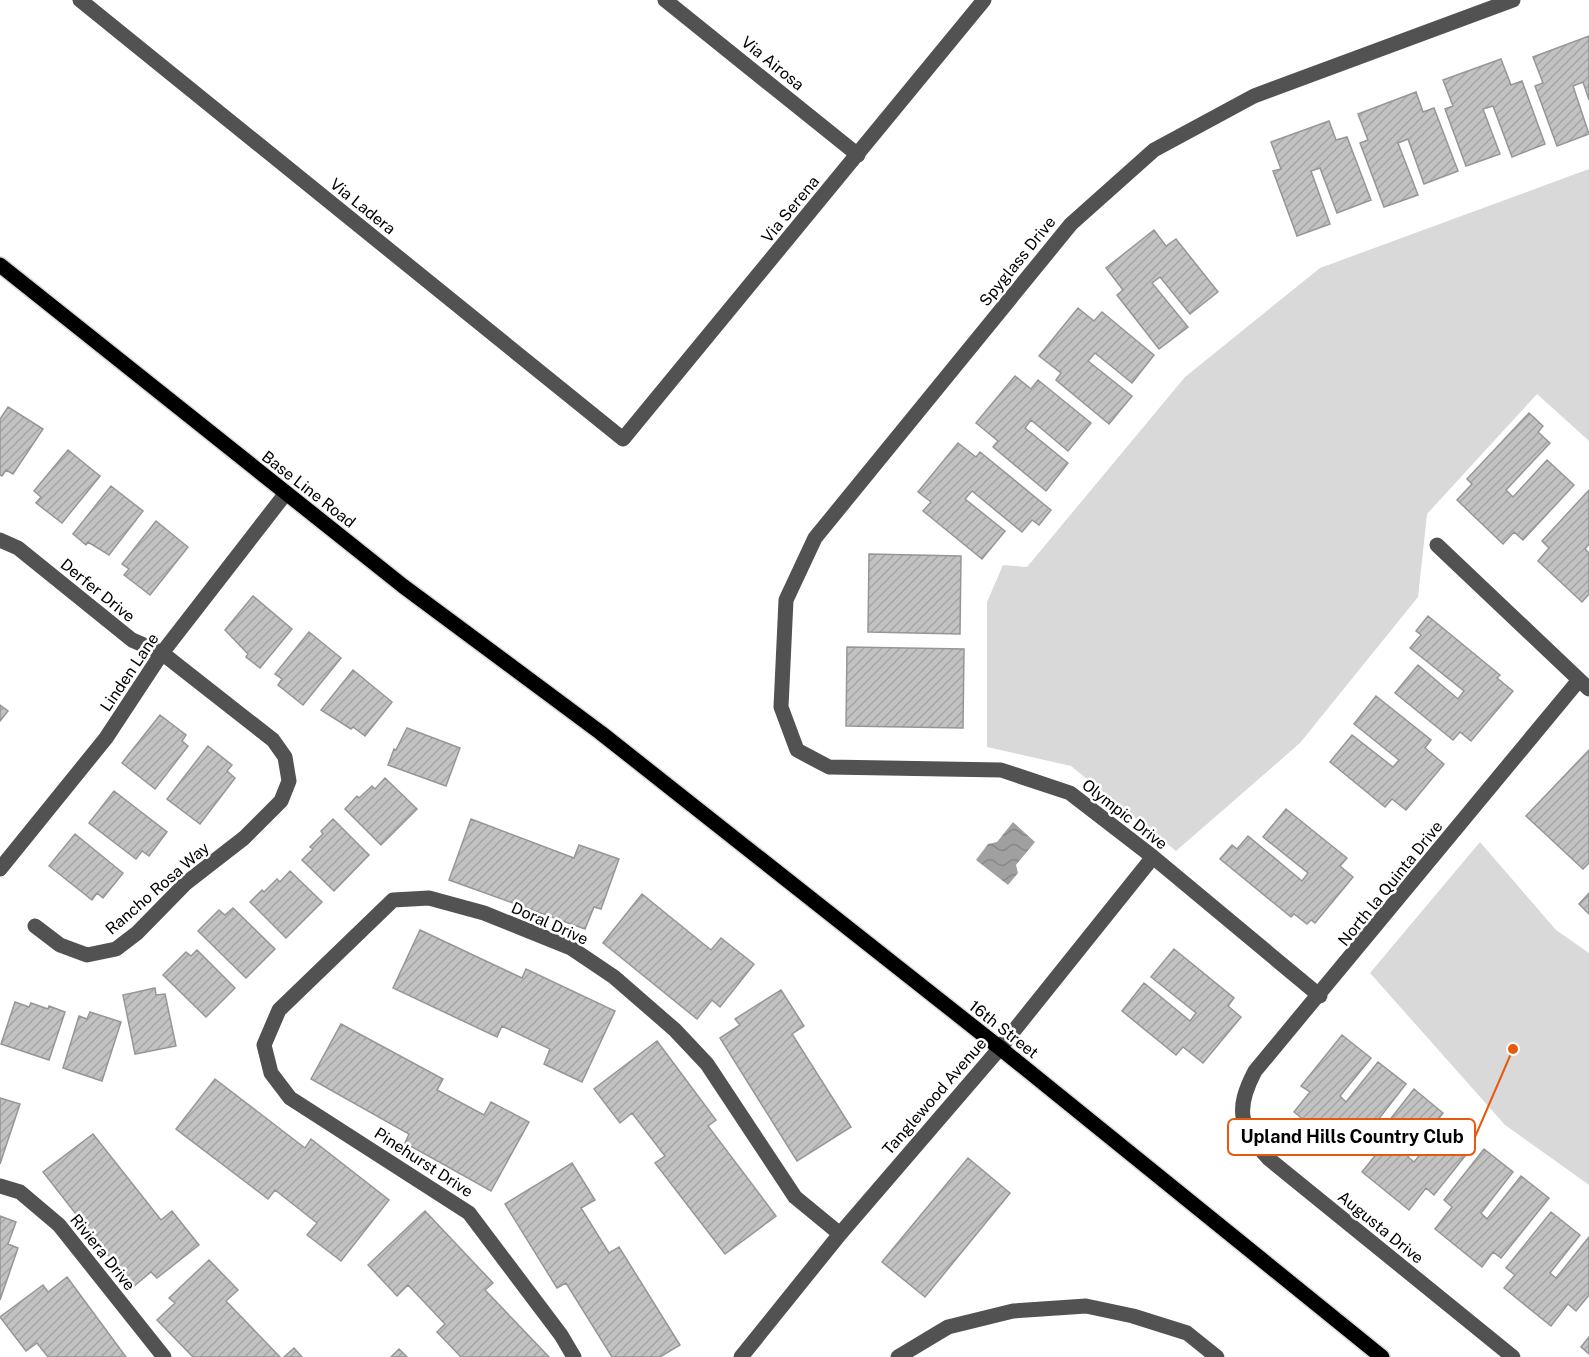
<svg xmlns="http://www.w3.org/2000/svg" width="1589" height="1357" font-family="'Public Sans',sans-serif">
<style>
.grass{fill:#d9d9d9}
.water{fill:url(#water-waves)}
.building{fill:url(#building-hatch);stroke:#969696;stroke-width:1.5}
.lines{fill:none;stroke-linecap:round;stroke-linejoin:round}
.major-casing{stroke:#dbdbdb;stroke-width:18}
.minor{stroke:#525252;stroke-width:15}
.major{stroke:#000;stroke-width:15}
.labels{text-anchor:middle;stroke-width:5;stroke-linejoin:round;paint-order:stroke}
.street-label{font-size:16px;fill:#000;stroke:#fff}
.leader{fill:none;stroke:#e8590c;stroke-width:2}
.callout-dot{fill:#e8590c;stroke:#fff;stroke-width:2}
.callout{fill:#fff;stroke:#e8590c;stroke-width:2}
.callout-label{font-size:18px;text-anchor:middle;font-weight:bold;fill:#000}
</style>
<defs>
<pattern id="water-waves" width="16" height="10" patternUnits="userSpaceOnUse" patternTransform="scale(1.5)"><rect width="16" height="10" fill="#a0a0a0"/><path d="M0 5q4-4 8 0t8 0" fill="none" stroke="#888"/></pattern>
<pattern id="building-hatch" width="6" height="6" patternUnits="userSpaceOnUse" patternTransform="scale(1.5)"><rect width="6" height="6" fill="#c2c2c2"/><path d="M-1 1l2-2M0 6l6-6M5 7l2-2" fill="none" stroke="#a5a5a5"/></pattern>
</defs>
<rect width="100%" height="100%" fill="#fff"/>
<path class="grass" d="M1589 169V441L1537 394 1427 514 1418 597 1300 743 1176 851 1071 766 987 747V602L1003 565 1027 567 1185 377 1320 268Z
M1480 842 1556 930 1589 953V1185L1505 1125 1370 973Z"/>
<path class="water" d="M1013 822 1035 842 1016 865 1018 873 1008 885 976 860 988 844 997 842Z"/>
<path class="building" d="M1589 36V100L1583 82 1573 86 1589 134 1557 146 1535 86 1543 83 1533 57Z
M1501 59 1511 85 1522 81 1545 144 1512 157 1493 106 1483 109 1500 154 1466 166 1445 109 1453 106 1443 80Z
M1416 92 1423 112 1434 108 1458 171 1424 184 1408 139 1398 143 1418 195 1384 207 1360 143 1368 140 1358 114Z
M1329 121 1336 140 1347 137 1371 200 1337 213 1320 168 1311 171 1330 224 1297 236 1273 171 1281 169 1271 142Z
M1154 230 1166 246 1176 239 1218 292 1190 314 1160 277 1152 283 1188 327 1159 349 1117 295 1123 290 1106 268Z
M1078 308 1094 321 1102 312 1154 355 1132 383 1095 353 1088 361 1132 396 1109 424 1056 380 1061 373 1039 356Z
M1015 376 1031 389 1038 380 1091 423 1068 451 1031 420 1025 428 1068 463 1046 491 993 447 998 441 976 423Z
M8 407 43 429 13 474 6 470 2 476 0 475V419Z
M1529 413 1543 426 1538 432 1550 443 1506 490 1513 497 1547 460 1574 485 1523 540 1514 532 1503 544 1457 500 1472 484 1467 479Z
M958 443 976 457 980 452 1051 510 1039 525 1032 520 1022 532 972 491 965 499 1005 531 982 559 923 511 931 502 918 492Z
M68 450 100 476 62 523 36 503 41 497 34 491Z
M111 486 143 511 109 555 88 542 86 545 73 534Z
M1589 490V544L1585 549 1589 553V594L1582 602 1538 561 1549 548 1542 541Z
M156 521 188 547 150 595 124 575 129 569 122 564Z
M869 554 961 556 960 634 868 632Z
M253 596 292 629 260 668 246 657 248 654 225 630Z
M1428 616 1500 675 1497 678 1513 691 1471 741 1460 732 1453 740 1395 693 1418 665 1458 699 1464 691 1410 648 1421 635 1416 631Z
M309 632 341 658 303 705 278 685 282 679 275 674Z
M847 647 964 649 963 728 846 726Z
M353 670 392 702 365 736 353 727 351 729 321 710Z
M1376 696 1431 740 1425 748 1444 764 1406 810 1392 799 1385 807 1330 762 1352 735 1393 767 1399 760 1354 724Z
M0 705 8 711 0 721Z
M160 715 186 735 182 741 188 746 155 789 122 763Z
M407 728 460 748 446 786 388 765 394 749 396 750Z
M208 746 232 765 227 771 235 778 200 824 167 799Z
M1589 750V863L1583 869 1526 816Z
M385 778 417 809 381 845 345 809 357 796 359 798 372 786 375 789Z
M114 791 167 832 149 856 142 851 136 859 89 823Z
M1286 809 1347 858 1340 866 1353 877 1315 923 1311 920 1307 924 1294 914 1291 917 1220 859 1232 845 1237 849 1248 836 1302 881 1308 873 1263 837Z
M333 819 369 855 334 891 302 860 313 849 310 847 323 834 321 831Z
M471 819 574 858 579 845 619 859 601 909 594 907 585 929 449 880Z
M75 834 123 873 103 898 97 893 92 900 49 866Z
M290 871 322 902 286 938 250 902 262 890 264 892 277 879 280 882Z
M1589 893V914L1579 904Z
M642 894 711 950 721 938 754 964 720 1007 712 1000 697 1019 603 943Z
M233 908 275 949 246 978 198 931 219 910 225 915Z
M420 930 522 978 526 969 615 1011 582 1082 544 1064 550 1049 502 1026 497 1037 393 988Z
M1174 949 1234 998 1228 1006 1241 1017 1203 1063 1183 1047 1176 1055 1122 1011 1144 983 1190 1021 1196 1013 1151 977Z
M197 950 235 988 206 1017 163 975 186 952 191 956Z
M155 988 156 995 165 994 176 1046 135 1054 123 995Z
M781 990 804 1026 792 1034 851 1127 797 1161 720 1038 740 1025 735 1019Z
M15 1002 29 1007 31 1003 48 1009 49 1006 65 1012 49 1060 1 1044Z
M90 1012 121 1022 102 1081 63 1068 79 1016 87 1019Z
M341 1024 443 1079 437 1090 484 1115 491 1102 529 1122 491 1191 405 1143 409 1134 311 1079Z
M1342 1035 1371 1058 1340 1096 1346 1102 1378 1062 1406 1084 1360 1143 1351 1137 1341 1150 1294 1112 1310 1092 1301 1086Z
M657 1041 716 1120 708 1126 776 1216 725 1254 655 1163 665 1156 632 1113 620 1123 594 1089Z
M215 1079 305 1148 311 1139 389 1200 341 1261 307 1235 317 1223 275 1190 268 1199 176 1129Z
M1414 1089 1443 1113 1408 1157 1414 1162 1445 1124 1473 1146 1434 1195 1426 1188 1409 1210 1362 1172 1378 1152 1370 1145Z
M0 1098 20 1104 0 1164Z
M93 1134 161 1220 172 1211 199 1245 157 1278 151 1272 133 1287 43 1172Z
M1484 1149 1513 1172 1481 1213 1487 1219 1521 1176 1549 1198 1501 1258 1493 1252 1482 1267 1435 1229 1452 1207 1444 1200Z
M968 1158 1010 1193 925 1297 882 1262Z
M572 1163 595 1200 581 1208 609 1253 619 1247 680 1345 660 1357H612L566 1283 557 1288 505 1204Z
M425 1211 493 1283 485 1290 549 1357H461L437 1332 445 1324 408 1285 397 1296 368 1265Z
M1551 1212 1580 1235 1550 1273 1556 1278 1589 1237V1295L1576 1311 1568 1304 1551 1326 1504 1288 1515 1275 1506 1268Z
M0 1216 16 1222 8 1244 18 1248 0 1300Z
M209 1260 238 1290 226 1301 280 1357H193L157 1320 175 1303 169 1298Z
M67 1277 126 1357H48L37 1343 26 1351 0 1317 43 1285 48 1292Z
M1589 1337V1354L1581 1347Z
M294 1348 302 1357H284Z
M399 1349 407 1357H391Z"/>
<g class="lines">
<defs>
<path id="major" d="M0 265 403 586 601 733 1000 1048 1382 1357"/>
</defs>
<use href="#major" class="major-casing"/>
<path class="minor" d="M80 0 623 439 984 0
M665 0 858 155
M0 540 18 548 132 640 162 653 273 740 285 757 289 781 281 801 244 838 186 883 137 933 116 949 87 955 60 945 35 926
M1437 545 1589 689
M0 869 106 738 162 653 286 493
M1320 996 1153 857 1070 793 1001 770 829 767 797 750 781 707 786 600 815 538 1071 224 1154 150 1254 96 1513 0
M0 1186 20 1192 59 1225 164 1357
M574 1357 561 1335 469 1213 290 1098 271 1073 264 1045 279 1010 393 900 429 898 484 913 571 948 614 977 675 1030 707 1064 795 1197 840 1234
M741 1357 840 1234 1000 1048 1153 857
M898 1357 948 1327 1013 1311 1086 1306 1133 1316 1187 1333 1217 1357
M1513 1357 1269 1159C1240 1127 1234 1111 1255 1071L1579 680"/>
<use href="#major" class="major"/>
</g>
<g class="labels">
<g class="street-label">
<text transform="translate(773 63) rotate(39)" y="6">Via Airosa</text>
<text transform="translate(363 206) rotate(39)" y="6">Via Ladera</text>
<text transform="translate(790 209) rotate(-51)" y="6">Via Serena</text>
<text transform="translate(1017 261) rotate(-51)" y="6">Spyglass Drive</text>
<text transform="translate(309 489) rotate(38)" y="6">Base Line Road</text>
<text transform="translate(98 590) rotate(39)" y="6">Derfer Drive</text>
<text transform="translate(129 672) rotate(-56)" y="6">Linden Lane</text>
<text transform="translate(1125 814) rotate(38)" y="6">Olympic Drive</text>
<text transform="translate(1390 883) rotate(-51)" y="6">North la Quinta Drive</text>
<text transform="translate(157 888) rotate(-41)" y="6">Rancho Rosa Way</text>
<text transform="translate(550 923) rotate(24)" y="6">Doral Drive</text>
<text transform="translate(1004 1029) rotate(38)" y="6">16th Street</text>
<text transform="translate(934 1096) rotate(-49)" y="6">Tanglewood Avenue</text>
<text transform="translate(424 1162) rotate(33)" y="6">Pinehurst Drive</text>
<text transform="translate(1381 1227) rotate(39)" y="6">Augusta Drive</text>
<text transform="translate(103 1252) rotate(51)" y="6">Riviera Drive</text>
</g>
</g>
<path class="leader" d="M1513 1049L1475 1137"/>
<circle class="callout-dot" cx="1513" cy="1049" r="6"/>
<rect class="callout" x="1228" y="1119" width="247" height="36" rx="6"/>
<g class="callout-label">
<text x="1352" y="1143">Upland Hills Country Club</text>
</g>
</svg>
